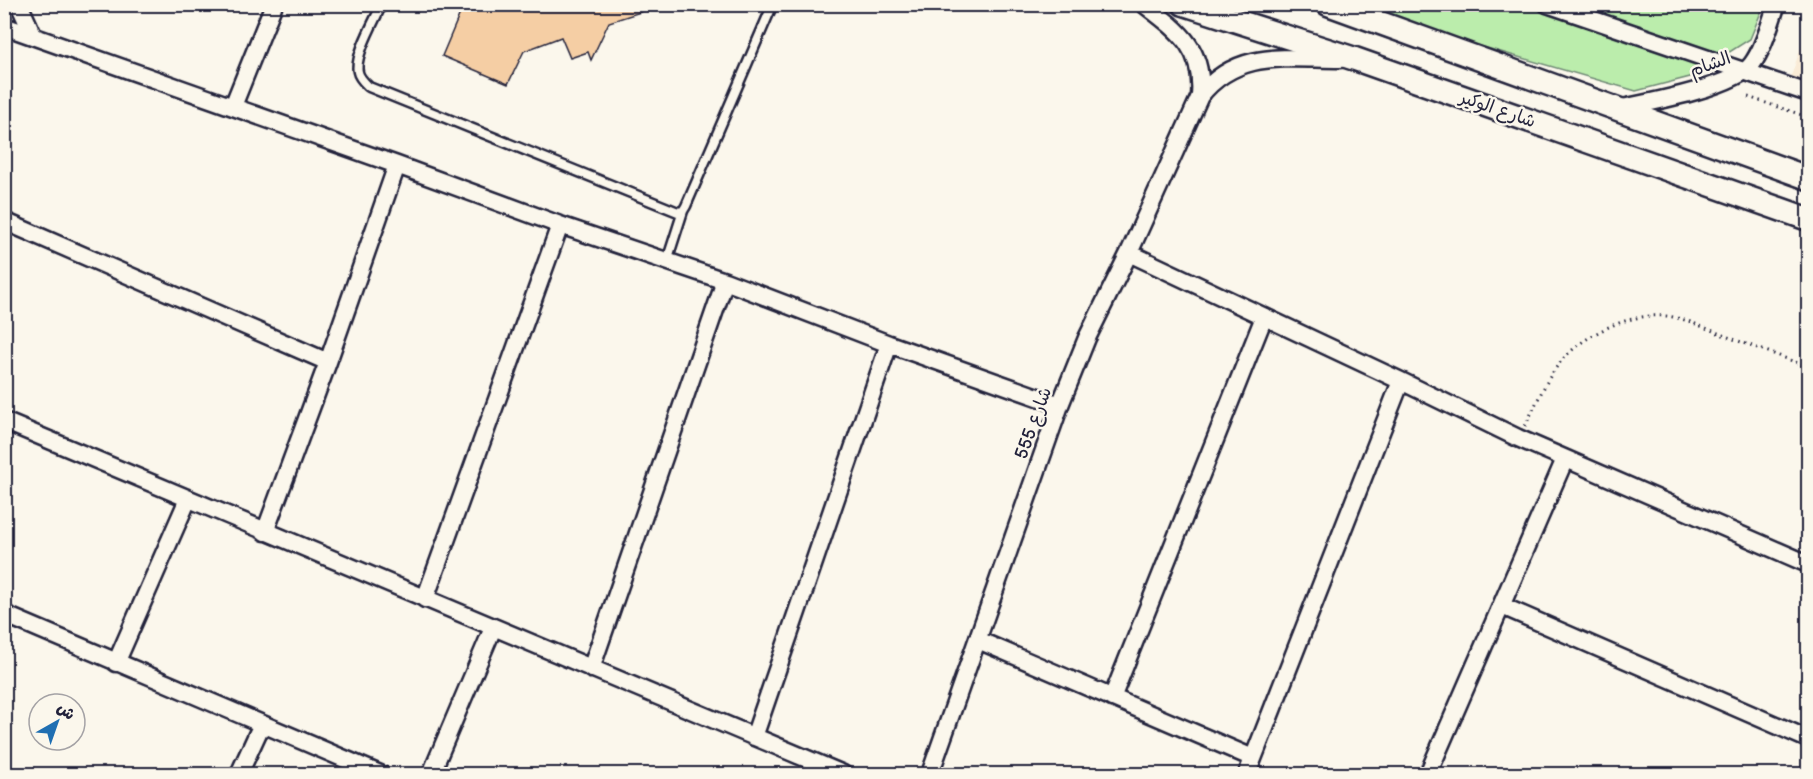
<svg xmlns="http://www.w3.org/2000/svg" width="1813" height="779" font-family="'Balsamiq Sans','Playpen Sans Arabic',sans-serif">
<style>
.built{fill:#f9ebd6}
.green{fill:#bbedac;stroke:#6e8874;stroke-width:1.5}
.building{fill:#f5cea4;stroke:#22223b;stroke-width:1.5}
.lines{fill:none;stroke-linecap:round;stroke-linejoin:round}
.lane-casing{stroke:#22223b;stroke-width:13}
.street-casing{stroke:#22223b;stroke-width:21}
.secondary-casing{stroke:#22223b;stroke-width:27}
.path{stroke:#22223b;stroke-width:3;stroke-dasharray:1.5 4.5;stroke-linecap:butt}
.lane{stroke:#fbf7ec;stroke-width:8}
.street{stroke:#fbf7ec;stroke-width:16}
.secondary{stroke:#fbf7ec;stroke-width:22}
.labels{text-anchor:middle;stroke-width:5;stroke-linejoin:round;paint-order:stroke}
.street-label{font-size:18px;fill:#22223b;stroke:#fbf7ec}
</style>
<rect width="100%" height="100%" fill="#fbf7ec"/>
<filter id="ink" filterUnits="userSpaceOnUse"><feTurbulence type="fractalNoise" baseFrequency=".0167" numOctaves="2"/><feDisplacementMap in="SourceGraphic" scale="12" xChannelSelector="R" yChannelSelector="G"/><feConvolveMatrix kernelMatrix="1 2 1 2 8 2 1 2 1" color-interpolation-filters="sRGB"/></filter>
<g filter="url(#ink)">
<path class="built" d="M1808 27V93L1788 85Z"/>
<path class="green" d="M1344 5H1764L1750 39 1690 77 1636 91 1346 7Z"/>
<path class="building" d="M464 4H655L656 7 609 22 591 60 588 52 570 58 561 37 524 51 508 84 442 56Z"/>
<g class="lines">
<defs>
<path id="lane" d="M382 4C375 20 354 56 358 72 359 78 365 83 369 87L678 212 683 211 686 206 773 4
M667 261 683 211"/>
<path id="street" d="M19 4 33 35
M1144 4C1179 31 1204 48 1200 96
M1547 4 1808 93
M4 26 397 165 560 225 725 281 889 344 1060 405
M233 106 274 4
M1617 109C1647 103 1735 87 1752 64 1764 48 1770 23 1777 4
M4 221 328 362
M1129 253 1401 381 1518 438 1808 564
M4 421 843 774
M265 532 328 362 397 165
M425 599 560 225
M1502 606 1808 739
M4 614 380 774
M978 640 1253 758
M116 663 188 499
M591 669 725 281
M1112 698 1264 317
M754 737 889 344
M239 774 262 724
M431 774 493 628
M930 774 1060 405 1087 338 1129 253 1200 96C1237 49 1287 59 1340 59
M1247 774 1401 381
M1428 774 1565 459"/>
<path id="secondary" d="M1184 4 1355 59 1808 219
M1328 4 1808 178"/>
</defs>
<use href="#lane" class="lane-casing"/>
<use href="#street" class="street-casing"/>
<use href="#secondary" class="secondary-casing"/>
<path class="path" d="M1748 97 1808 117
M1525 426C1537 403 1546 378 1563 359 1588 332 1630 313 1666 316 1685 318 1705 328 1723 335 1751 346 1780 356 1808 367"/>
<use href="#lane" class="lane"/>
<use href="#street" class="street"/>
<use href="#secondary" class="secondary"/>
</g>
</g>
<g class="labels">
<g class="street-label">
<text transform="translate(1710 64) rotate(-20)" y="6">الشام</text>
<text transform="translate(1498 109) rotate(19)" y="6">شارع الوكير</text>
<text transform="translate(1033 423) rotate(-70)" y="6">شارع 555</text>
</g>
</g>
<rect width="1813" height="779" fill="none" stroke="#fbf7ec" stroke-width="24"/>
<rect x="12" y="12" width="1789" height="755" fill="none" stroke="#22223b" stroke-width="2" filter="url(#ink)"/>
<g transform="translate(57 722) rotate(40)"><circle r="28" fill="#fbf7ec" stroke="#a4a2a5" stroke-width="1.5"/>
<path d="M0-4.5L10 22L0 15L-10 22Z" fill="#1f6fb2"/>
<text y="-9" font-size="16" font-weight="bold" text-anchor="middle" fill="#22223b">ش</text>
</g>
</svg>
